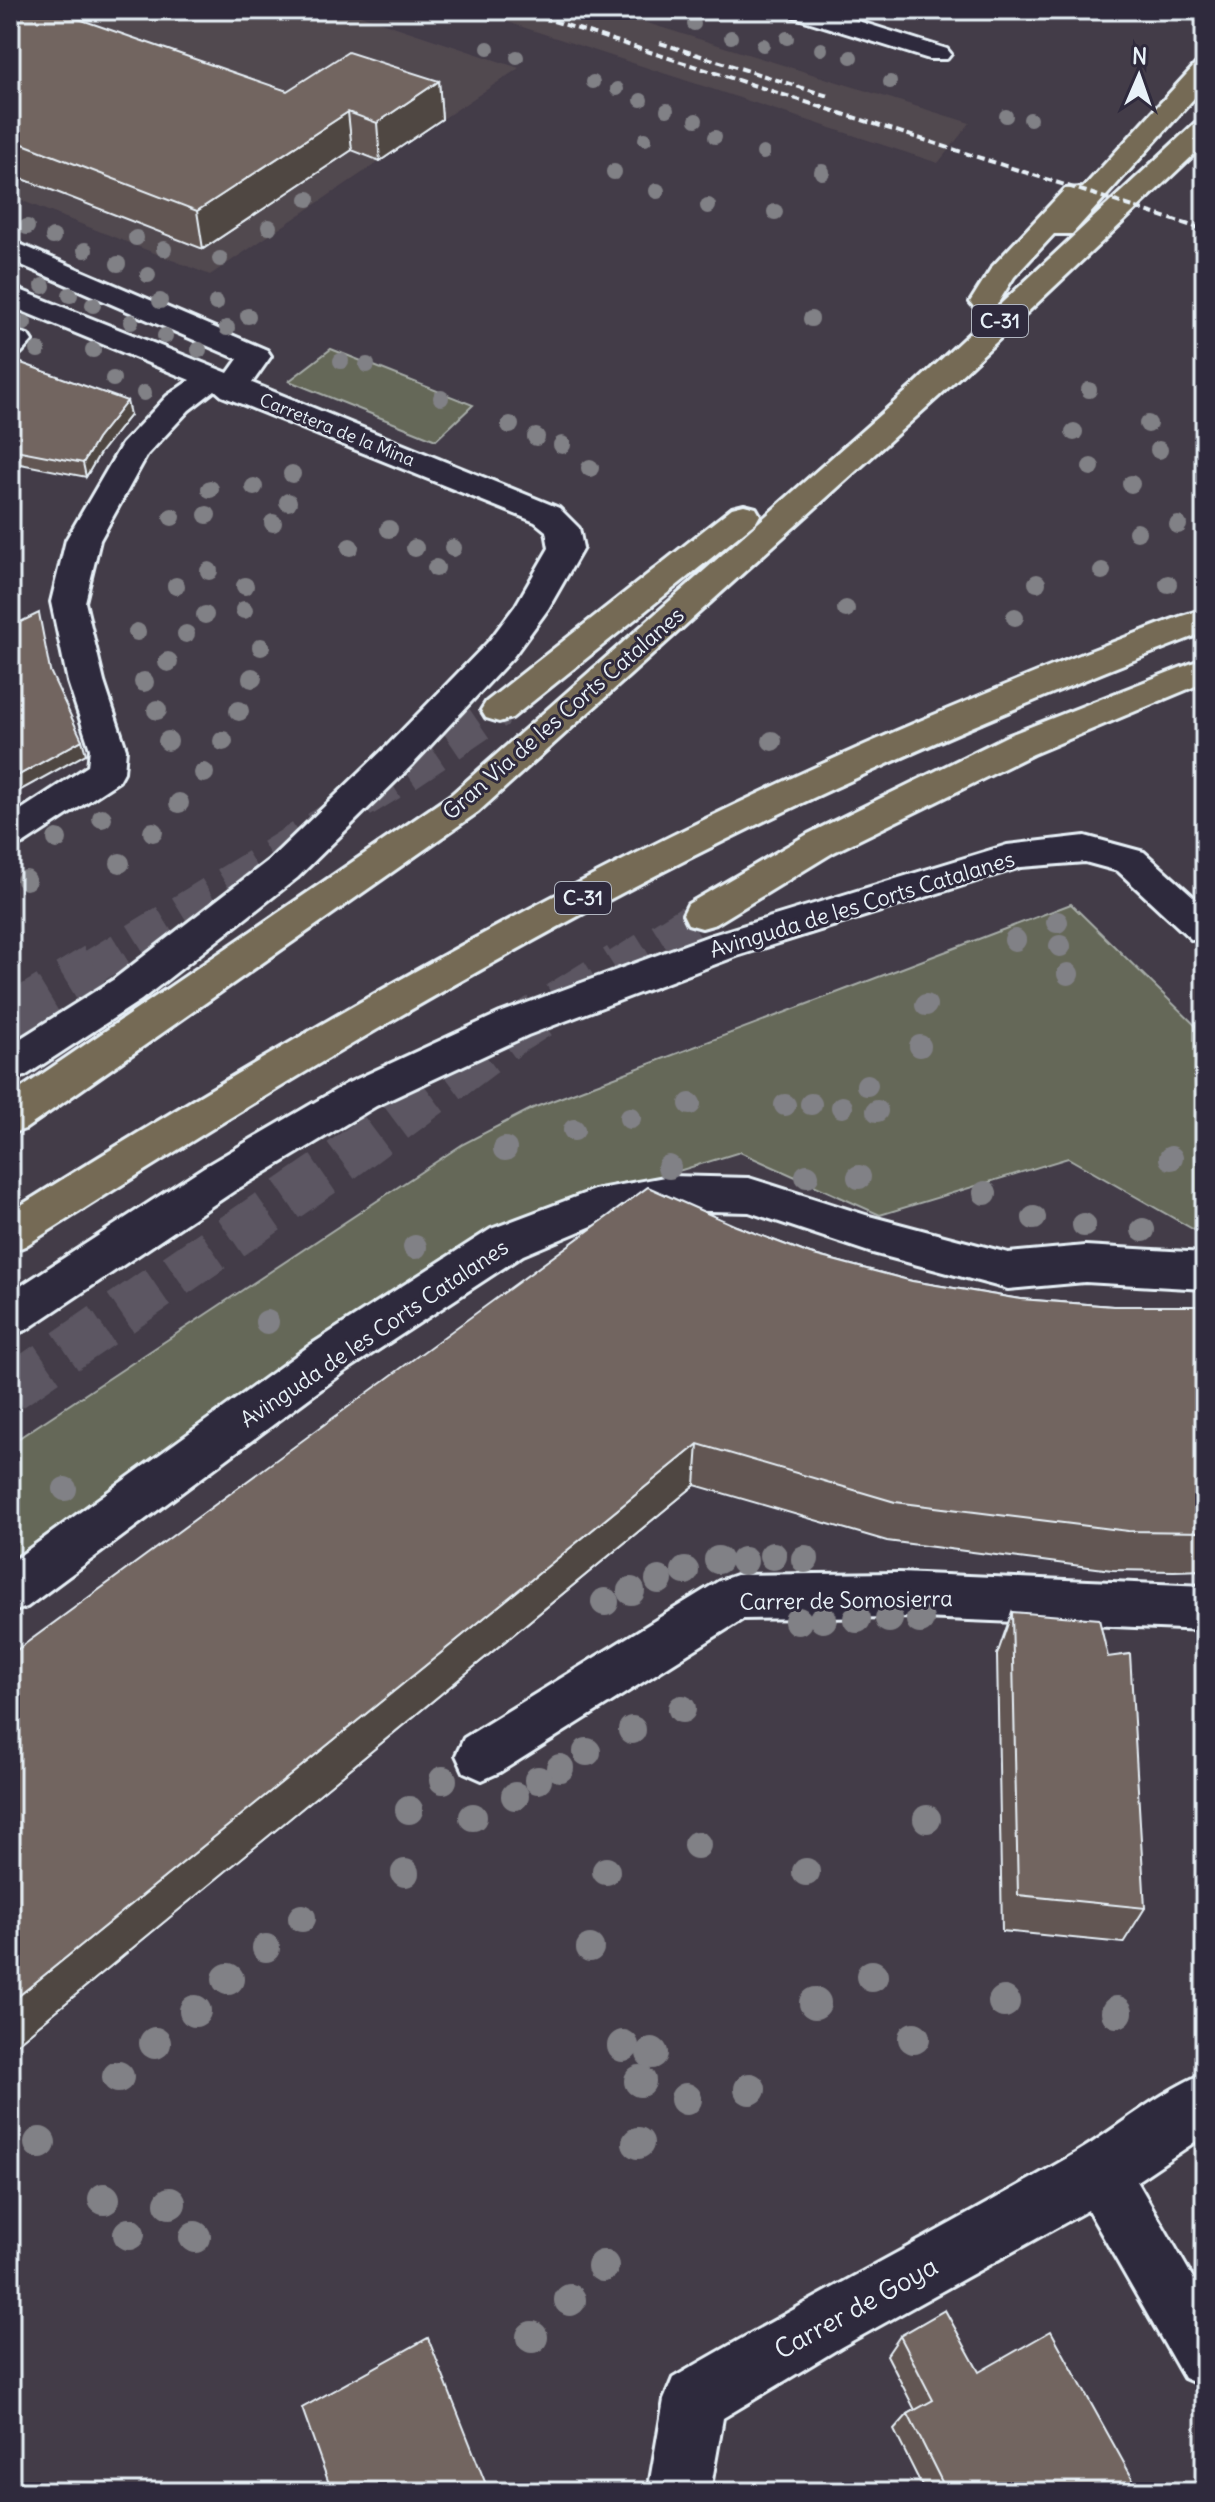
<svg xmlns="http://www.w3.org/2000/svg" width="1215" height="2502" font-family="Delius,sans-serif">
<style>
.built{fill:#51484f}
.green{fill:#656758;stroke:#a6aca8;stroke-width:2}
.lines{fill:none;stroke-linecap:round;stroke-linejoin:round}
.highway-tunnel-far1{stroke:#5c5762;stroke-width:35;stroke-dasharray:35 18;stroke-linecap:butt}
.highway-tunnel{stroke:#5c5762;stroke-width:45;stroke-dasharray:45 22;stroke-linecap:butt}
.street-casing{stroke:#e8f1f8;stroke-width:6}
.highway-casing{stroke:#e8f1f8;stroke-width:6}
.street{fill:#2f2a3d;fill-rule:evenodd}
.highway{fill:#746b55;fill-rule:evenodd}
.rail{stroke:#e8f1f8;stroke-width:4;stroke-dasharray:8 4;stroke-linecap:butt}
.tree{fill:#818186}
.wall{fill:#625753;stroke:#e8f1f8;stroke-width:2}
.shaded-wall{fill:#504743;stroke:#e8f1f8;stroke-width:2}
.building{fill:#726560;stroke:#e8f1f8;stroke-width:2}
.labels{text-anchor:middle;stroke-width:6;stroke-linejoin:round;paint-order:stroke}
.far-street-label{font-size:18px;fill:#e8f1f8;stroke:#2f2a3d}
.shield{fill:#2f2a3d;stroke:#b0b5c0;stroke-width:2}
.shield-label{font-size:20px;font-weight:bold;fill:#e8f1f8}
.street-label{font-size:22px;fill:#e8f1f8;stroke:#2f2a3d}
.near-street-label{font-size:26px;fill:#e8f1f8;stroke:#2f2a3d}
</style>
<rect width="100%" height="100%" fill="#433c48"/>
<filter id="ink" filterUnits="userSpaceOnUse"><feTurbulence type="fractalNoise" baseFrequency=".0125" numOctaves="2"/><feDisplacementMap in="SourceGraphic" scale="16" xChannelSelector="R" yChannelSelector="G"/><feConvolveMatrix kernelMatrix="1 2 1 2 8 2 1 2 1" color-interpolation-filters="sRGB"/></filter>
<g filter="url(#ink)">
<path class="built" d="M10 10H345L519 68 210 275 10 196Z
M471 10H605L970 123 938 163Z"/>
<path class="green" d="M331 349 473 405 436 440 289 381Z
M1071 904 1205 1035V1236L1068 1158 880 1215 740 1152 487 1230 198 1432 10 1582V1444L463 1144 533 1108Z"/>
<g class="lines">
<path class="highway-tunnel-far1" d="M91 968 402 776 499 710
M616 968 702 914"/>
<path class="highway-tunnel" d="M10 1018 95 966
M10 1389 326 1172 512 1033 619 966"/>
<defs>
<path id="street" d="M784 10H823L947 49 951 54 947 59H929L788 15Z
M10 240 267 350 271 356 252 383 559 508 579 528 583 548 548 609 513 657 413 764 297 878 141 1000 25 1076 10 1081V1045L113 980 269 860 387 746 489 641 516 605 549 548 546 531 535 522 222 396 215 390 189 410 147 455 100 540 85 602 104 682 126 749 124 772 119 781 23 844 10 848V817L88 766 90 749 68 682 51 602 66 540 122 444 167 396 190 380 10 306V286L228 373 238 359 10 260Z
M10 329 28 335 32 341 21 353 10 356Z
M1085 836 1144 852 1205 907V943L1191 939 1118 871 1085 862 1021 867 737 956 528 1035 376 1106 234 1191 26 1330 10 1336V1293L204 1167 346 1084 500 1013 709 936 1007 845Z
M670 1176 749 1178 869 1216 1008 1253 1085 1246 1205 1253V1289L1085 1282 1008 1289 869 1252 749 1212 670 1210 599 1223 523 1255 344 1372 27 1607 10 1613V1563L312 1344 491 1229 594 1190Z
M899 1573 1205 1586V1630L899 1617 743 1619 500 1772 482 1780 464 1772 456 1755 464 1738 719 1581 736 1575Z
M1205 2073V2135L1137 2181 1205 2299V2387L1184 2378 1088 2210 841 2347 723 2418 710 2492H648L664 2400 673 2378C806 2300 943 2230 1076 2153 1120 2127 1158 2092 1205 2073Z"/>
<path id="highway" d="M1205 62V86L1072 234H1054L1014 277 995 308 985 311 975 308 970 302 992 267 1065 189 1083 188 1196 64Z
M1205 121V144L938 397 478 812 25 1129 10 1134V1096L452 794 916 383 1195 123Z
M744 505 756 508 760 515 756 522 512 718 499 722 486 718 481 710 486 702 732 508Z
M1205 609V632C1053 691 903 754 756 825 503 948 262 1095 25 1246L10 1252V1212C305 1028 608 853 929 717 991 691 1053 665 1116 641 1146 630 1175 617 1205 609Z
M1205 658V682L1033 754 834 852 716 924 702 928 688 924 683 914 688 904 808 834 1007 736Z"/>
</defs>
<use href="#street" class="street-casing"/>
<use href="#highway" class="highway-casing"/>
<use href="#street" class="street"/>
<use href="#highway" class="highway"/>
<path class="rail" d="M519 10 1205 230
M660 43 828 96"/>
</g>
<g class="tree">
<circle cx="694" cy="24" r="7"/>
<circle cx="731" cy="37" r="7"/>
<circle cx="787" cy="38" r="7"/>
<circle cx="763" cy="45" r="7"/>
<circle cx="488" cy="48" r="7"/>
<circle cx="821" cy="49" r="7"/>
<circle cx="517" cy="57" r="7"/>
<circle cx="851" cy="57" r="7"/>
<circle cx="593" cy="82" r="7"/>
<circle cx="890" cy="82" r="7"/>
<circle cx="617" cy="89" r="7"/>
<circle cx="641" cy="100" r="7"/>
<circle cx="667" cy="110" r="7"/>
<circle cx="1006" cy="116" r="7"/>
<circle cx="1030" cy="119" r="7"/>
<circle cx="696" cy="120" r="7"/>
<circle cx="715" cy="137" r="7"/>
<circle cx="645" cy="139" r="7"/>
<circle cx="763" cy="153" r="7"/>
<circle cx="614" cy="172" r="8"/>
<circle cx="822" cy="172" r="8"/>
<circle cx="657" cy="191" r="8"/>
<circle cx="308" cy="199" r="8"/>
<circle cx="708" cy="206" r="8"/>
<circle cx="775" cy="212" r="8"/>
<circle cx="27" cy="227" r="8"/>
<circle cx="269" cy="227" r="8"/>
<circle cx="53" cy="237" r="8"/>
<circle cx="136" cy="238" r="8"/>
<circle cx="164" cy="249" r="8"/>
<circle cx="85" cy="250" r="8"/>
<circle cx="220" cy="259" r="8"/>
<circle cx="118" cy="264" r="8"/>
<circle cx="148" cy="275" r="8"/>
<circle cx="43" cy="286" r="8"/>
<circle cx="70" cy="295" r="8"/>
<circle cx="160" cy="301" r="8"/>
<circle cx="216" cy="303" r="8"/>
<circle cx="93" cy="305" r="8"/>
<circle cx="248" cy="316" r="8"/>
<circle cx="811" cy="319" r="8"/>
<circle cx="131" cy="322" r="8"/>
<circle cx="24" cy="323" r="8"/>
<circle cx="227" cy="328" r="8"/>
<circle cx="165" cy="336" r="8"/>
<circle cx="38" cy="350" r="8"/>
<circle cx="93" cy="350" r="8"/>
<circle cx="199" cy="350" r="8"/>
<circle cx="341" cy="361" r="8"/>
<circle cx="367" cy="365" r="8"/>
<circle cx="113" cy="379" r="8"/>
<circle cx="1089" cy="390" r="8"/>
<circle cx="144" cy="393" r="8"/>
<circle cx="441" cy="398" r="8"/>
<circle cx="1148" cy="424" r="9"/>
<circle cx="510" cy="425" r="9"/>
<circle cx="1074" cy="432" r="9"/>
<circle cx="536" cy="437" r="9"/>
<circle cx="562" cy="445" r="9"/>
<circle cx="1159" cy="450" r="9"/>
<circle cx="1091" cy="467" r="9"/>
<circle cx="590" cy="468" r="9"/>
<circle cx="292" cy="474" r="9"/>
<circle cx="1131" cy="484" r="9"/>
<circle cx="254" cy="487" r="9"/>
<circle cx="210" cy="489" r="9"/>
<circle cx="288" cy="502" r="9"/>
<circle cx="207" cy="515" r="9"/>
<circle cx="172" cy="517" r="9"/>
<circle cx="273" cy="523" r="9"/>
<circle cx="1178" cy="525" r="9"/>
<circle cx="389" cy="529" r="9"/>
<circle cx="1137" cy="532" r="9"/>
<circle cx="350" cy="547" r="9"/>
<circle cx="415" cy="548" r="9"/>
<circle cx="453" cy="548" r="9"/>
<circle cx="436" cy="568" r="9"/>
<circle cx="209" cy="571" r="9"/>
<circle cx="1102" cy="571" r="9"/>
<circle cx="1037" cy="583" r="9"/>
<circle cx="1168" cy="584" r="9"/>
<circle cx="176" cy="586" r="9"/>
<circle cx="245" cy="586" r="9"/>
<circle cx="846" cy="609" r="9"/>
<circle cx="244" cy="610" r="9"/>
<circle cx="205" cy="615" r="9"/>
<circle cx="1015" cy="617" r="9"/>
<circle cx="137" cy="632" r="9"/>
<circle cx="186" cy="634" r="9"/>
<circle cx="261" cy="647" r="9"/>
<circle cx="168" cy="662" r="10"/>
<circle cx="252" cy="678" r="10"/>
<circle cx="144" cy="682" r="10"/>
<circle cx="157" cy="710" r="10"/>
<circle cx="239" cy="711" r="10"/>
<circle cx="168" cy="741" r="10"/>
<circle cx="223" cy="741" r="10"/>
<circle cx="772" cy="741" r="10"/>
<circle cx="204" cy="773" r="10"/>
<circle cx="179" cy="803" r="10"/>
<circle cx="102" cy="818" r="10"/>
<circle cx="153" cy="832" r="10"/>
<circle cx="57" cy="839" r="10"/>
<circle cx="120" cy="863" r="10"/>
<circle cx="26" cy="880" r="10"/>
<circle cx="1057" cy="922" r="11"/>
<circle cx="1015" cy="940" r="11"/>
<circle cx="1060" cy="946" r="11"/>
<circle cx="1068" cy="974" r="11"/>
<circle cx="926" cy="1005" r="11"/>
<circle cx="920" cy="1046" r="11"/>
<circle cx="867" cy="1085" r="11"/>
<circle cx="690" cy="1104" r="11"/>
<circle cx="811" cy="1104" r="11"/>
<circle cx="785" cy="1105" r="11"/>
<circle cx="842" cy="1107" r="11"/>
<circle cx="877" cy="1111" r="11"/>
<circle cx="630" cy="1118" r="11"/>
<circle cx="574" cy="1130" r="11"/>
<circle cx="505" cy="1149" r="12"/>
<circle cx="1171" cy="1158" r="12"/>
<circle cx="669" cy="1167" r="12"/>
<circle cx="807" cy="1176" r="12"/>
<circle cx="859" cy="1177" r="12"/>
<circle cx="985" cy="1193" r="12"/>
<circle cx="1034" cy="1218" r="12"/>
<circle cx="1084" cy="1225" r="12"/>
<circle cx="1143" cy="1230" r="12"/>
<circle cx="415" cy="1247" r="12"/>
<circle cx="267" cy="1322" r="12"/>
<circle cx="65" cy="1489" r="12"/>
<circle cx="773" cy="1556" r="14"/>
<circle cx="805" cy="1559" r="14"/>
<circle cx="718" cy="1560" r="14"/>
<circle cx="744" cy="1561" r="14"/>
<circle cx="685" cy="1571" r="14"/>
<circle cx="659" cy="1580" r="14"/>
<circle cx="631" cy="1591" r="14"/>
<circle cx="605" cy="1602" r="14"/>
<circle cx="823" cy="1619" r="14"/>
<circle cx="857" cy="1619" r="14"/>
<circle cx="889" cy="1619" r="14"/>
<circle cx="920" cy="1620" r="14"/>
<circle cx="798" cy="1621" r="14"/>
<circle cx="682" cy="1709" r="14"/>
<circle cx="632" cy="1730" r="14"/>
<circle cx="587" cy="1752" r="14"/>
<circle cx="560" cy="1768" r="14"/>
<circle cx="443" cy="1780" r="14"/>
<circle cx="538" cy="1780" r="14"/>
<circle cx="515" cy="1796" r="14"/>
<circle cx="409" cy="1810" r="14"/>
<circle cx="473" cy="1817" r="14"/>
<circle cx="927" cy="1819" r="14"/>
<circle cx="697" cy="1845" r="14"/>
<circle cx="606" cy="1871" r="14"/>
<circle cx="806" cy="1872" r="14"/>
<circle cx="405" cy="1873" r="14"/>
<circle cx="302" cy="1918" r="14"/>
<circle cx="266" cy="1948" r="14"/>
<circle cx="590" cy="1948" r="14"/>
<circle cx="872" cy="1976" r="16"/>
<circle cx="228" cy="1979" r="16"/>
<circle cx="1004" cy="2002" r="16"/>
<circle cx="815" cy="2003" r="16"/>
<circle cx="195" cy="2011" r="16"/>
<circle cx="1117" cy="2012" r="16"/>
<circle cx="914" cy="2038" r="16"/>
<circle cx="155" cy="2043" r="16"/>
<circle cx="623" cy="2046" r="16"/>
<circle cx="652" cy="2053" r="16"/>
<circle cx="118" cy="2077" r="16"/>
<circle cx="640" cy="2081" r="16"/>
<circle cx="750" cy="2089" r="16"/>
<circle cx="686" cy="2099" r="16"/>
<circle cx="40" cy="2143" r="16"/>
<circle cx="638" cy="2143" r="16"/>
<circle cx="104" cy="2199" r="16"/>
<circle cx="170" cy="2203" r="16"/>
<circle cx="129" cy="2234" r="16"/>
<circle cx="195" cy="2237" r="16"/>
<circle cx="603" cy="2266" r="16"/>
<circle cx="570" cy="2300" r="16"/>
<circle cx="532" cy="2337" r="16"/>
</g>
<path class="wall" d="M10 16 287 91 439 81 442 119 380 161 352 150 203 249 10 174Z
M10 359 130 415 100 453 86 477 10 462Z
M736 1226 810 1254 912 1281 1020 1299 1113 1306H1205V1570L1174 1571 1112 1570 887 1541 695 1485 10 2049Z
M1012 1612 1145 1908 1123 1943 1002 1931 997 1655Z
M900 2336 979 2372 1140 2492H925L894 2430 908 2414 915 2410 887 2355Z"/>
<path class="shaded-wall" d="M439 81 442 119 380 161 377 123Z
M348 112 352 150 203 249 197 211Z
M127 401 130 415 100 453 86 477 83 463 97 439Z
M82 740 86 754 10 796V780Z
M698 1444 695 1485 10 2049V2003Z"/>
<path class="building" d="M20 10H53L287 91 348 52 439 81 377 123 348 112 197 211 10 139V16Z
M10 359 127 401 97 439 83 463 10 449Z
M39 613 50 671 82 740 10 780V627Z
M648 1187 736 1226 810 1254 912 1281 1020 1299 1113 1306H1205V1532L1128 1531 895 1502 698 1444 10 2003V1655Z
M1012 1612 1099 1619 1108 1657 1130 1654 1145 1908 1018 1895Z
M945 2310 979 2372 1051 2331 1140 2492H947L908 2414 933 2400 900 2336Z
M428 2338 489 2492H332L302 2408Z"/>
</g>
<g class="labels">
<g class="far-street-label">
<text transform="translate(337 430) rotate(22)" y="6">Carretera de la Mina</text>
</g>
<g class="shield">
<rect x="972" y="305" width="56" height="32" rx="6"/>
<rect x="555" y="882" width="56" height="32" rx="6"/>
</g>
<g class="shield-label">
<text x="1000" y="328">C-31</text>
<text x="583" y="905">C-31</text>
</g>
<g class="street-label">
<text transform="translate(563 713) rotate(-41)" y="8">Gran Via de les Corts Catalanes</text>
<text transform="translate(862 904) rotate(-17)" y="8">Avinguda de les Corts Catalanes</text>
<text transform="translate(374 1333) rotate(-34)" y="8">Avinguda de les Corts Catalanes</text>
<text transform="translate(846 1600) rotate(-1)" y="8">Carrer de Somosierra</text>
</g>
<g class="near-street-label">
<text transform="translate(856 2308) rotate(-29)" y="9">Carrer de Goya</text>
</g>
</g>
<rect width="1215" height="2502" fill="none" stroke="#2f2a3d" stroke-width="40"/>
<rect x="20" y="20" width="1175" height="2462" fill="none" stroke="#e8f1f8" stroke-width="3" filter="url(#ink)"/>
<g transform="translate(1139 76) rotate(2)" stroke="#2f2a3d" stroke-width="6" paint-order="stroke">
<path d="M0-6L14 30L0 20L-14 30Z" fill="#e8f1f8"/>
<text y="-12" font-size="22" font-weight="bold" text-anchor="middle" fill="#e8f1f8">N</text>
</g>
</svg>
